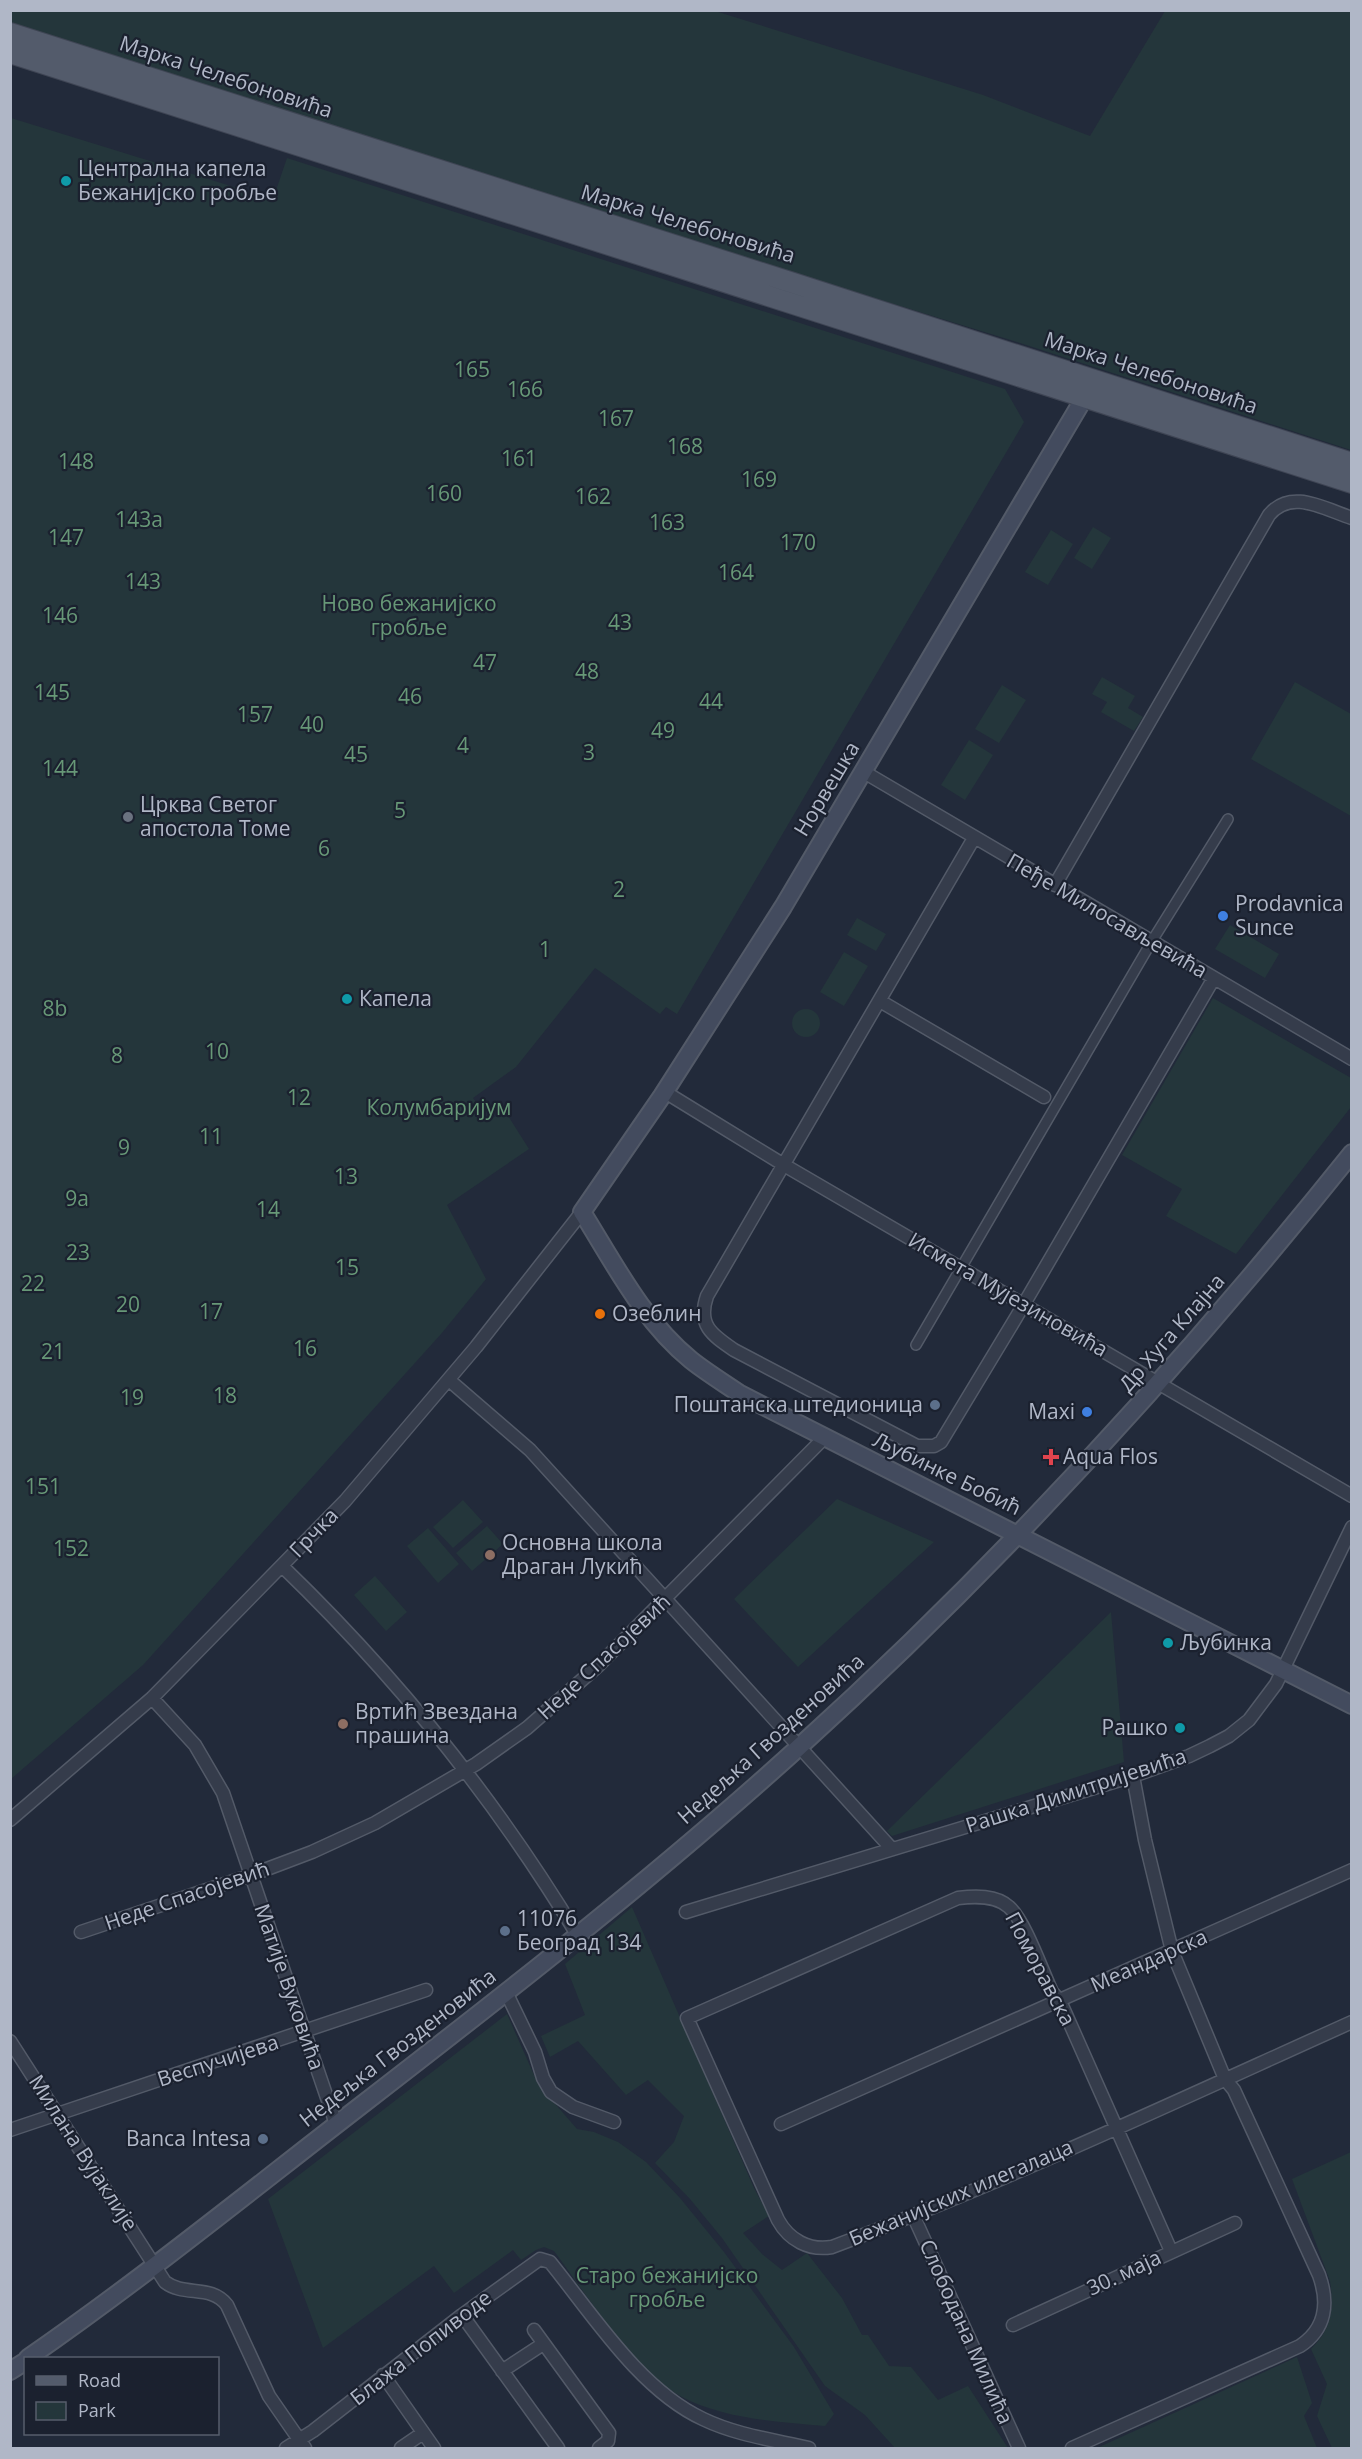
<svg xmlns="http://www.w3.org/2000/svg" width="1362" height="2459" font-family="'Open Sans',sans-serif">
<style>
.green{fill:#24363b}
.lines{fill:none;stroke-linecap:round;stroke-linejoin:round}
.pedestrian-casing{stroke:#535a68;stroke-width:12}
.minor-casing{stroke:#535a68;stroke-width:15}
.secondary-casing{stroke:#535a68;stroke-width:20}
.primary-casing{stroke:#3f4554;stroke-width:22}
.pedestrian{stroke:#353c4b;stroke-width:9}
.minor{stroke:#353c4b;stroke-width:12}
.secondary{stroke:#434b5e;stroke-width:16}
.primary{stroke:#535b6b;stroke-width:20}
.culture-dot{fill:#0f9aa8;stroke:#1b212f;stroke-width:2}
.worship-dot{fill:#6b7280;stroke:#1b212f;stroke-width:2}
.shop-dot{fill:#3f7fe0;stroke:#1b212f;stroke-width:2}
.food-dot{fill:#e8710a;stroke:#1b212f;stroke-width:2}
.service-dot{fill:#5c6f8a;stroke:#1b212f;stroke-width:2}
.health-dot{fill:#e0444e;stroke:#1b212f;stroke-width:2}
.education-dot{fill:#8d6e63;stroke:#1b212f;stroke-width:2}
.labels{text-anchor:middle;stroke-width:4.5;stroke-linejoin:round;paint-order:stroke}
.street-label{font-size:21px;fill:#b0b7c7;stroke:#1b212f}
.poi-label{font-size:21px;fill:#b0b7c7;stroke:#1b212f;text-anchor:start}
.park-label{font-size:21px;fill:#679877;stroke:#1b212f}
</style>
<rect width="100%" height="100%" fill="#222a3a"/>
<path class="green" d="M10 11H715L983 95 1090 136 1165 11H1351V450L1017 342 11 32Z
M11 118 273 199 287 158 1005 389 1024 422 677 1014 666 1007 660 1014 595 968 516 1067 473 1098 489 1120 505 1111 529 1149 447 1205 486 1279 441 1334 143 1665 11 1779Z
M1093 527 1111 538 1092 569 1074 558Z
M1051 530 1073 544 1048 585 1025 572Z
M1102 677 1135 696 1128 708 1143 717 1134 731 1101 712 1107 702 1092 694Z
M1295 682 1351 714V816L1251 759Z
M1002 685 1026 700 999 743 975 729Z
M969 740 993 755 965 800 941 785Z
M857 918 886 934 876 951 847 935Z
M1230 925 1279 954 1265 978 1215 949Z
M844 952 868 966 844 1006 820 992Z
M1213 998 1351 1078V1107L1236 1254 1166 1216 1182 1189 1122 1155Z
M792 1023a14 14 0 1 1 28 0a14 14 0 1 1-28 0Z
M837 1499 934 1542 798 1667 734 1599Z
M463 1500 483 1522 453 1548 433 1527Z
M487 1526 503 1544 472 1571 456 1553Z
M428 1528 459 1564 438 1583 407 1546Z
M375 1576 407 1612 386 1631 354 1595Z
M1111 1612 1124 1762 892 1836 887 1831Z
M632 1907 754 2188 769 2216 743 2233 762 2254 782 2270 807 2253 842 2298 862 2335H868L889 2366 911 2367 938 2400 968 2386 1008 2448H895L865 2415 825 2386 722 2238 690 2199 655 2163 674 2142 684 2116 648 2080 626 2095 578 2041 550 2057 541 2036 585 2015 565 1964Z
M507 2014 538 2084 577 2129 594 2132 618 2142 646 2162 680 2198 724 2252 794 2347 834 2414 825 2426C779 2422 724 2419 682 2397 636 2373 586 2294 554 2251L544 2247 536 2250 521 2260 513 2250 454 2293 434 2266 323 2348 268 2199Z
M1351 2152V2448H1332L1317 2416 1327 2384 1311 2349C1332 2329 1334 2309 1330 2281L1292 2179Z
M1297 2357 1312 2403 1304 2416 1317 2448H1097Z"/>
<g class="lines">
<defs>
<path id="pedestrian" d="M916 1345 1152 941 1228 819"/>
<path id="minor" d="M864 772 1352 1059
M974 838 707 1296C697 1325 712 1335 734 1350L917 1446H934L941 1442 1017 1316 1214 978
M1055 885 1269 515C1291 488 1324 509 1352 518
M880 1001 1044 1097
M665 1092 784 1165 1352 1496
M449 1380 530 1450 892 1849
M282 1566C396 1676 496 1800 578 1936
M152 1698 195 1745 223 1793 336 2124
M10 1820 152 1698 345 1501 476 1347 582 1212
M686 1912 1133 1776 1189 1756 1210 1746 1229 1736 1249 1720 1276 1684 1352 1527
M81 1932 251 1875 312 1852 375 1823 476 1764 527 1728 599 1665 824 1438
M506 1992 535 2052 543 2078 551 2092 573 2107 614 2122
M10 2041 165 2282C184 2297 211 2284 227 2305L269 2396 305 2448
M781 2124 1352 1870
M10 2130 426 1990
M913 2215 1019 2448
M1171 2251 1060 2001 1052 1992C1042 1971 1025 1921 1009 1907 996 1895 975 1896 958 1898L687 2018 778 2220C789 2240 809 2251 832 2247 1007 2181 1181 2099 1352 2022
M462 2315 558 2448
M1013 2325 1235 2223
M534 2330 609 2433 608 2441 599 2448
M502 2371 543 2344
M383 2375 434 2448
M286 2448 313 2431 462 2315 540 2259 550 2262C593 2315 640 2390 703 2419 736 2435 774 2440 809 2448
M401 2448 423 2433
M1072 2448 1300 2346C1326 2329 1329 2303 1319 2275L1234 2090 1225 2079 1172 1951 1145 1840 1133 1776"/>
<path id="secondary" d="M1090 388 783 907 662 1096 582 1212C614 1263 643 1321 691 1360 706 1372 724 1383 740 1394L1352 1705
M28 2358C142 2279 249 2192 359 2107 509 1991 658 1875 799 1747 1000 1565 1182 1365 1352 1153
M10 2371 26 2361"/>
<path id="primary" d="M10 33C458 176 905 318 1352 463
M10 53 1352 483"/>
</defs>
<use href="#pedestrian" class="pedestrian-casing"/>
<use href="#minor" class="minor-casing"/>
<use href="#secondary" class="secondary-casing"/>
<use href="#primary" class="primary-casing"/>
<use href="#pedestrian" class="pedestrian"/>
<use href="#minor" class="minor"/>
<use href="#secondary" class="secondary"/>
<use href="#primary" class="primary"/>
</g>
<g class="culture-dot">
<circle cx="66" cy="181" r="6"/>
<circle cx="347" cy="999" r="6"/>
<circle cx="1168" cy="1643" r="6"/>
<circle cx="1180" cy="1728" r="6"/>
</g>
<circle class="worship-dot" cx="128" cy="817" r="6"/>
<g class="shop-dot">
<circle cx="1223" cy="916" r="6"/>
<circle cx="1087" cy="1412" r="6"/>
</g>
<circle class="food-dot" cx="600" cy="1314" r="6"/>
<g class="service-dot">
<circle cx="935" cy="1405" r="6"/>
<circle cx="505" cy="1931" r="6"/>
<circle cx="263" cy="2139" r="6"/>
</g>
<path class="health-dot" d="M1048 1448h6v6h6v6h-6v6h-6v-6h-6v-6h6z"/>
<g class="education-dot">
<circle cx="490" cy="1555" r="6"/>
<circle cx="343" cy="1724" r="6"/>
</g>
<g class="labels">
<g class="street-label">
<text transform="translate(226 77) rotate(18)" y="7">Марка Челебоновића</text>
<text transform="translate(688 224) rotate(17)" y="7">Марка Челебоновића</text>
<text transform="translate(1151 373) rotate(18)" y="7">Марка Челебоновића</text>
<text transform="translate(827 789) rotate(-59)" y="7">Норвешка</text>
<text transform="translate(1107 916) rotate(30)" y="7">Пеђе Милосављевића</text>
<text transform="translate(1008 1295) rotate(30)" y="7">Исмета Мујезиновића</text>
<text transform="translate(1172 1333) rotate(-49)" y="7">Др Хуга Клајна</text>
<text transform="translate(947 1474) rotate(26)" y="7">Љубинке Бобић</text>
<text transform="translate(314 1533) rotate(-46)" y="7">Грчка</text>
<text transform="translate(604 1657) rotate(-43)" y="7">Неде Спасојевић</text>
<text transform="translate(771 1739) rotate(-42)" y="7">Недељка Гвозденовића</text>
<text transform="translate(1076 1791) rotate(-18)" y="7">Рашка Димитријевића</text>
<text transform="translate(187 1896) rotate(-19)" y="7">Неде Спасојевић</text>
<text transform="translate(1149 1961) rotate(-24)" y="7">Меандарска</text>
<text transform="translate(1040 1969) rotate(62)" y="7">Поморавска</text>
<text transform="translate(289 1987) rotate(71)" y="7">Матије Вуковића</text>
<text transform="translate(398 2048) rotate(-38)" y="7">Недељка Гвозденовића</text>
<text transform="translate(218 2061) rotate(-18)" y="7">Веспучијева</text>
<text transform="translate(83 2153) rotate(57)" y="7">Милана Вујаклије</text>
<text transform="translate(961 2193) rotate(-23)" y="7">Бежанијских илегалаца</text>
<text transform="translate(1124 2273) rotate(-25)" y="7">30. маја</text>
<text transform="translate(966 2332) rotate(66)" y="7">Слободана Милића</text>
<text transform="translate(421 2348) rotate(-38)" y="7">Блажа Попиводе</text>
</g>
<g class="poi-label">
<text x="78" y="176">Централна капела<tspan x="78" dy="24">Бежанијско гробље</tspan></text>
<text x="140" y="812">Црква Светог<tspan x="140" dy="24">апостола Томе</tspan></text>
<text x="1235" y="911">Prodavnica<tspan x="1235" dy="24">Sunce</tspan></text>
<text x="359" y="1006">Капела</text>
<text x="612" y="1321">Озеблин</text>
<text x="923" y="1412" text-anchor="end">Поштанска штедионица</text>
<text x="1075" y="1419" text-anchor="end">Maxi</text>
<text x="1063" y="1464">Aqua Flos</text>
<text x="502" y="1550">Основна школа<tspan x="502" dy="24">Драган Лукић</tspan></text>
<text x="1180" y="1650">Љубинка</text>
<text x="355" y="1719">Вртић Звездана<tspan x="355" dy="24">прашина</tspan></text>
<text x="1168" y="1735" text-anchor="end">Рашко</text>
<text x="517" y="1926">11076<tspan x="517" dy="24">Београд 134</tspan></text>
<text x="251" y="2146" text-anchor="end">Banca Intesa</text>
</g>
<g class="park-label">
<text x="472" y="377">165</text>
<text x="525" y="397">166</text>
<text x="616" y="426">167</text>
<text x="685" y="454">168</text>
<text x="519" y="466">161</text>
<text x="76" y="469">148</text>
<text x="759" y="487">169</text>
<text x="444" y="501">160</text>
<text x="593" y="504">162</text>
<text x="139" y="527">143a</text>
<text x="667" y="530">163</text>
<text x="66" y="545">147</text>
<text x="798" y="550">170</text>
<text x="736" y="580">164</text>
<text x="143" y="589">143</text>
<text x="409" y="611">Ново бежанијско<tspan x="409" dy="24">гробље</tspan></text>
<text x="60" y="623">146</text>
<text x="620" y="630">43</text>
<text x="485" y="670">47</text>
<text x="587" y="679">48</text>
<text x="52" y="700">145</text>
<text x="410" y="704">46</text>
<text x="711" y="709">44</text>
<text x="255" y="722">157</text>
<text x="312" y="732">40</text>
<text x="663" y="738">49</text>
<text x="463" y="753">4</text>
<text x="589" y="760">3</text>
<text x="356" y="762">45</text>
<text x="60" y="776">144</text>
<text x="400" y="818">5</text>
<text x="324" y="856">6</text>
<text x="619" y="897">2</text>
<text x="545" y="957">1</text>
<text x="55" y="1016">8b</text>
<text x="217" y="1059">10</text>
<text x="117" y="1063">8</text>
<text x="299" y="1105">12</text>
<text x="439" y="1115">Колумбаријум</text>
<text x="211" y="1144">11</text>
<text x="124" y="1155">9</text>
<text x="346" y="1184">13</text>
<text x="77" y="1206">9a</text>
<text x="268" y="1217">14</text>
<text x="78" y="1260">23</text>
<text x="347" y="1275">15</text>
<text x="33" y="1291">22</text>
<text x="128" y="1312">20</text>
<text x="211" y="1319">17</text>
<text x="305" y="1356">16</text>
<text x="53" y="1359">21</text>
<text x="225" y="1403">18</text>
<text x="132" y="1405">19</text>
<text x="43" y="1494">151</text>
<text x="71" y="1556">152</text>
<text x="667" y="2283">Старо бежанијско<tspan x="667" dy="24">гробље</tspan></text>
</g>
</g>
<rect width="1362" height="2459" fill="none" stroke="#b0b7c7" stroke-width="24"/>
<rect x="24" y="2357" width="195" height="78" fill="#1b212f" stroke="#575d6c" stroke-width="1.5"/>
<rect x="36" y="2376" width="30" height="9" fill="#535b6b" stroke="#575d6c" stroke-width="1.5"/>
<text x="78" y="2387" font-size="18" fill="#b0b7c7">Road</text>
<rect x="36" y="2402" width="30" height="18" fill="#24363b" stroke="#575d6c" stroke-width="1.5"/>
<text x="78" y="2417" font-size="18" fill="#b0b7c7">Park</text>
</svg>
